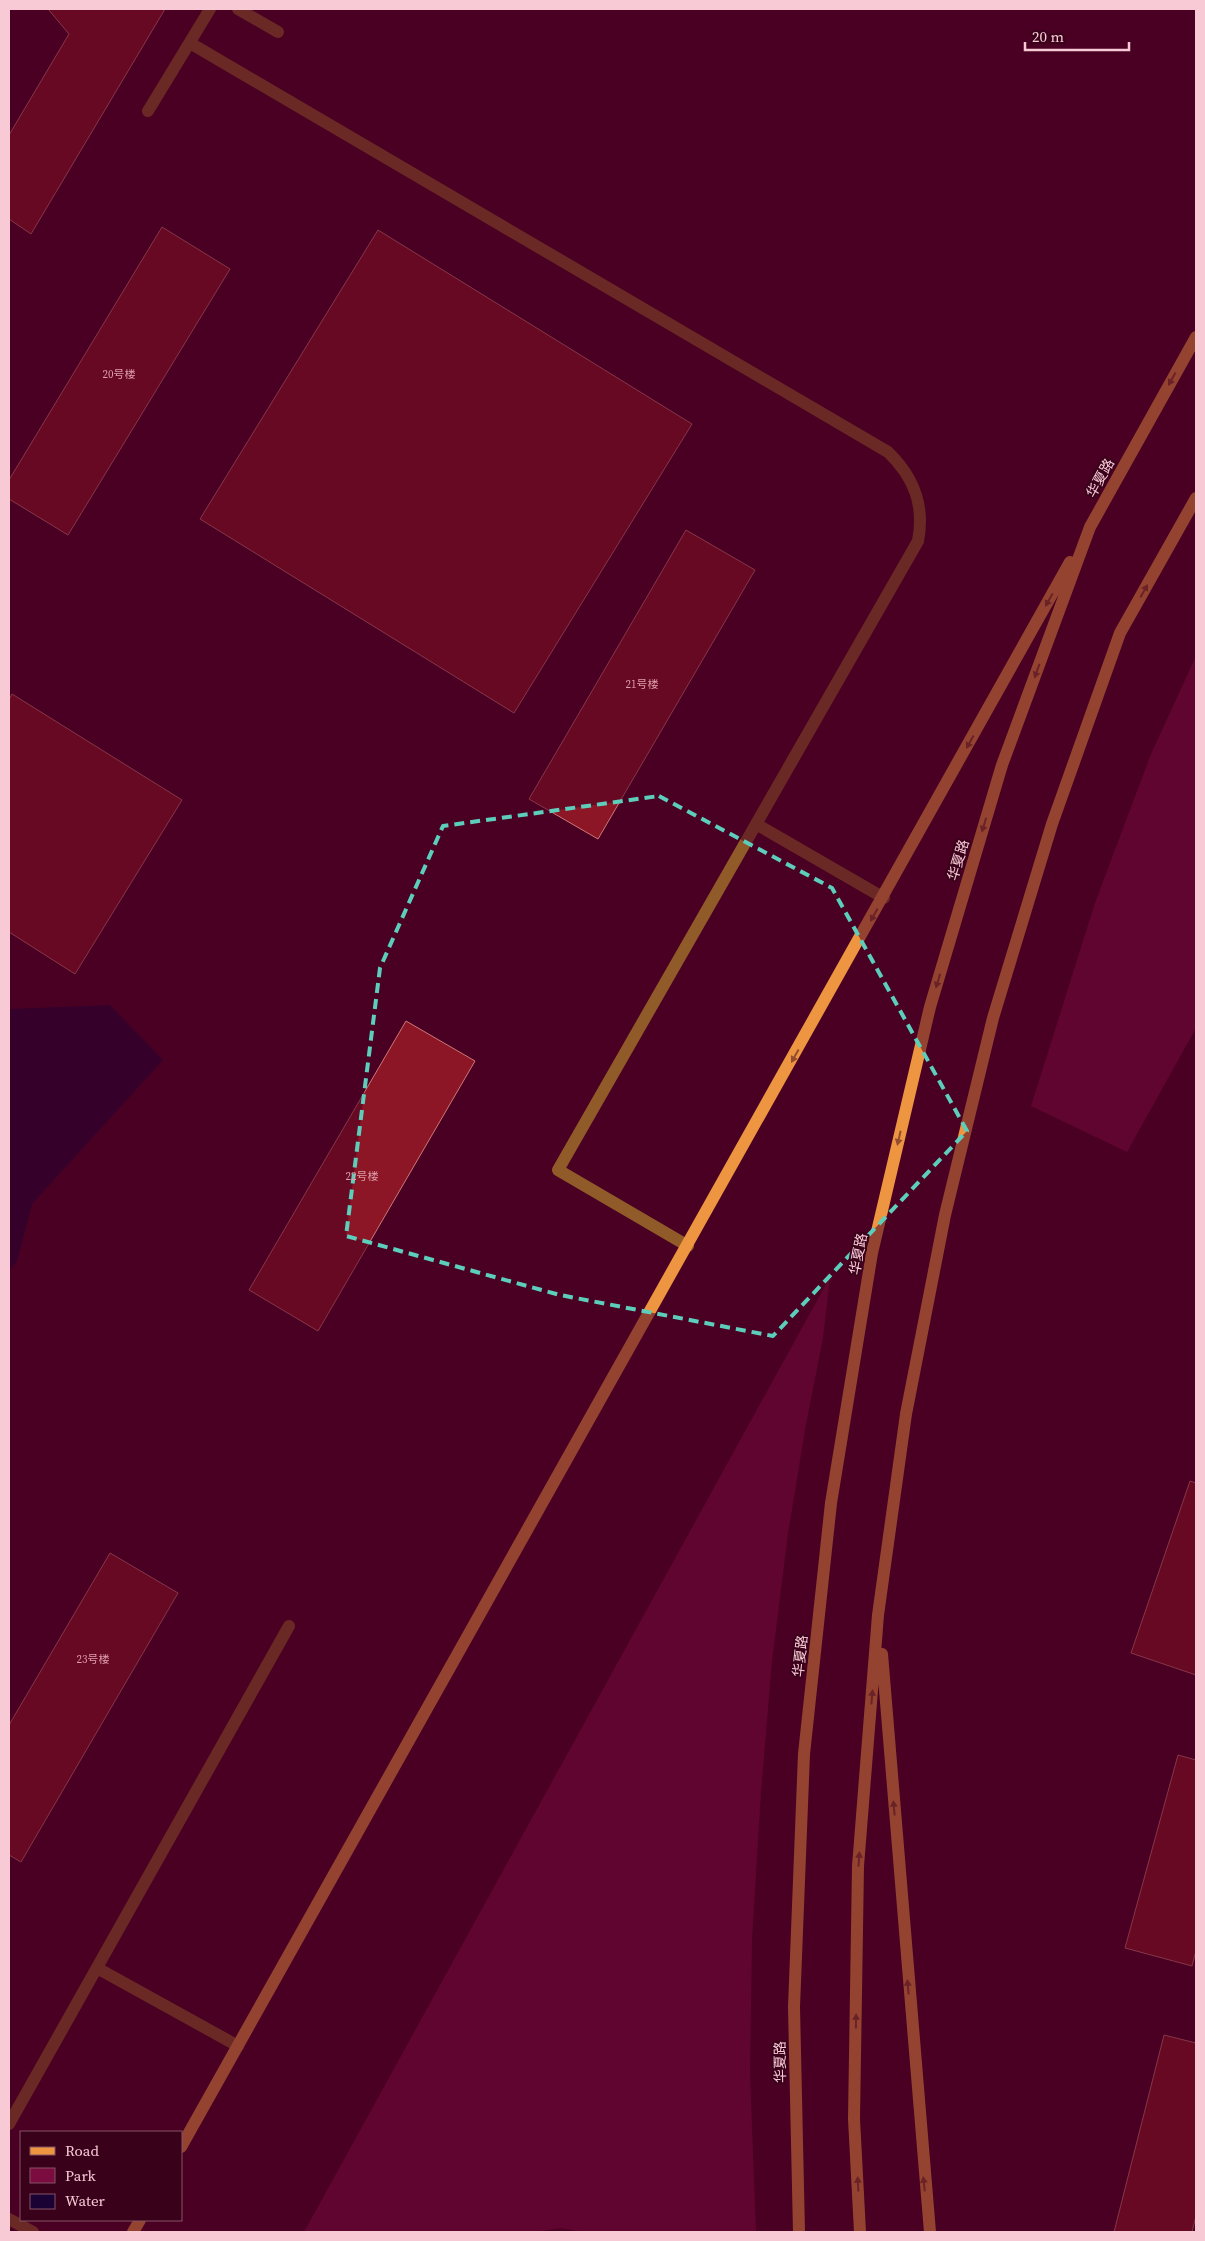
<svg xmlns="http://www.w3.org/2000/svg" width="1205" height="2241" font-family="'Source Serif 4','Noto Sans SC',serif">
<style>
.green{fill:#7b0c3f}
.water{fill:#1b0234}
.building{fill:#8c1626;stroke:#cd7877}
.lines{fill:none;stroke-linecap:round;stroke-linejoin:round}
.minor{stroke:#905b29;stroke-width:12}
.major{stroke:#ed9541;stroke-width:12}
.oneway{fill:#934c2e}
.marked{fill:none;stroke:#5ccebb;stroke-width:4;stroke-dasharray:10 6;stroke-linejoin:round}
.labels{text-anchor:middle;stroke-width:4;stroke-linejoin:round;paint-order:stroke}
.number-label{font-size:11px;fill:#dd9daa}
.street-label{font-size:14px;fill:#f8cad6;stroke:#39021a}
</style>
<rect width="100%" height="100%" fill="#4a0022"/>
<path class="green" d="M1196 656V1028L1127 1152 1031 1106 1095 903 1151 754Z
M830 1277 823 1338 806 1424 788 1534 772 1661 761 1792 752 1939 750 2073 756 2232H582L561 2228 535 2232H304Z"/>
<path class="water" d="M110 1005 163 1060 32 1204 17 1261 9 1271V1009Z"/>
<path class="building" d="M48 9H165L31 234 9 219V135L69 34Z
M162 227 230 269 68 535 9 499V480Z
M378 230 692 424 514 713 200 519Z
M686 530 755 570 598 839 529 799Z
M12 694 182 800 75 974 9 932V700Z
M406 1021 475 1061 318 1331 249 1290Z
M1190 1481 1196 1483V1675L1131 1653Z
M110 1553 178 1593 21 1862 9 1855V1725Z
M1178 1755 1196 1760V1951L1192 1966 1125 1948Z
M1164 2035 1196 2043V2216L1192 2232H1114Z"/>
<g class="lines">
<path class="minor" d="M238 9 278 32
M190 43 888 452C914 477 925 505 918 541L558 1170 688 1246
M148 111 210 9
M756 824 884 898
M97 1968 238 2046
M9 2124 289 1626
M9 2219 33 2232"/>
<path class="major" d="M882 1654 930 2232
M181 2147 1070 562
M133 2232 140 2220
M799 2232 794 2007 804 1754 831 1503 872 1253 930 1007 1002 765 1090 527 1196 337
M860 2232 854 2119 858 1866 878 1615 906 1414 945 1215 993 1018 1052 824 1120 633 1196 498"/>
</g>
<defs><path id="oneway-solid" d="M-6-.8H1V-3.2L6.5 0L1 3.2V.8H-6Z" transform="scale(1.25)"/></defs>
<g class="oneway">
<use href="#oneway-solid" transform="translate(1172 379) rotate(119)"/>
<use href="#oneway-solid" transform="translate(1144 591) rotate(-61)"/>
<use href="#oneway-solid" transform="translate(1049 600) rotate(119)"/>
<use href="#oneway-solid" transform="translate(1037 671) rotate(110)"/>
<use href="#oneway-solid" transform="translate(970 742) rotate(119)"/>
<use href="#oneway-solid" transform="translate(984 825) rotate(107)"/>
<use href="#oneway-solid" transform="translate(874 915) rotate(119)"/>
<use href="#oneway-solid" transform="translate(938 981) rotate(107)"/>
<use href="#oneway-solid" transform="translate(795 1056) rotate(119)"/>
<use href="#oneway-solid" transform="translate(899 1138) rotate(103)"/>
<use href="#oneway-solid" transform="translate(872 1697) rotate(-85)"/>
<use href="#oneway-solid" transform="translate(894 1808) rotate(-95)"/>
<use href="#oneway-solid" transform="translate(859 1859) rotate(-86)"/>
<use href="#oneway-solid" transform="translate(908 1987) rotate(-95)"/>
<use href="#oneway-solid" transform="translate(856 2021) rotate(-89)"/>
<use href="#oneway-solid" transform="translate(858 2184) rotate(-93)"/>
<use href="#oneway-solid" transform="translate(924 2184) rotate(-96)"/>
</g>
<path d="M0 0H1205V2241H0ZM659 796 832 888 967 1131 773 1336 560 1295 346 1236 380 968 443 826Z" fill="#4a0022" fill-opacity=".55" fill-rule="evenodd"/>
<path class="marked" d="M659 796 832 888 967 1131 773 1336 560 1295 346 1236 380 968 443 826Z"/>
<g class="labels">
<g class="number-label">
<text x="119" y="378">20号楼</text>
<text x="642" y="688">21号楼</text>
<text x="362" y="1180">22号楼</text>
<text x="93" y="1663">23号楼</text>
</g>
<g class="street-label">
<text transform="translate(1100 478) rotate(-61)" y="5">华夏路</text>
<text transform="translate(958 860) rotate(-73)" y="5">华夏路</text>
<text transform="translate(858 1254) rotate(-79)" y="5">华夏路</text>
<text transform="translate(800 1656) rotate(-84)" y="5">华夏路</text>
<text transform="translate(780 2062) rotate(-91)" y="5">华夏路</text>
</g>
</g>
<rect width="1205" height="2241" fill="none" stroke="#f8cad6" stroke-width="20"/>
<rect x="20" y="2131" width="162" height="90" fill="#39021a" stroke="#855265"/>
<rect x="30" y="2147" width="25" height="8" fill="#ed9541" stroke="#855265"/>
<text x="65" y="2156" font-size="15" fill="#f8cad6">Road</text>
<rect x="30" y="2168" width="25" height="15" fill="#7b0c3f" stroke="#855265"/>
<text x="65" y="2181" font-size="15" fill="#f8cad6">Park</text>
<rect x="30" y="2194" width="25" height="15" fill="#1b0234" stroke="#855265"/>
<text x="65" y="2206" font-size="15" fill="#f8cad6">Water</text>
<path d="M1025 42v8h104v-8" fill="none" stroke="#f8cad6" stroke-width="2.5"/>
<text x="1032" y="42" font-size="15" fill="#f8cad6" stroke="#39021a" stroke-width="4" paint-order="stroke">20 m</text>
</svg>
